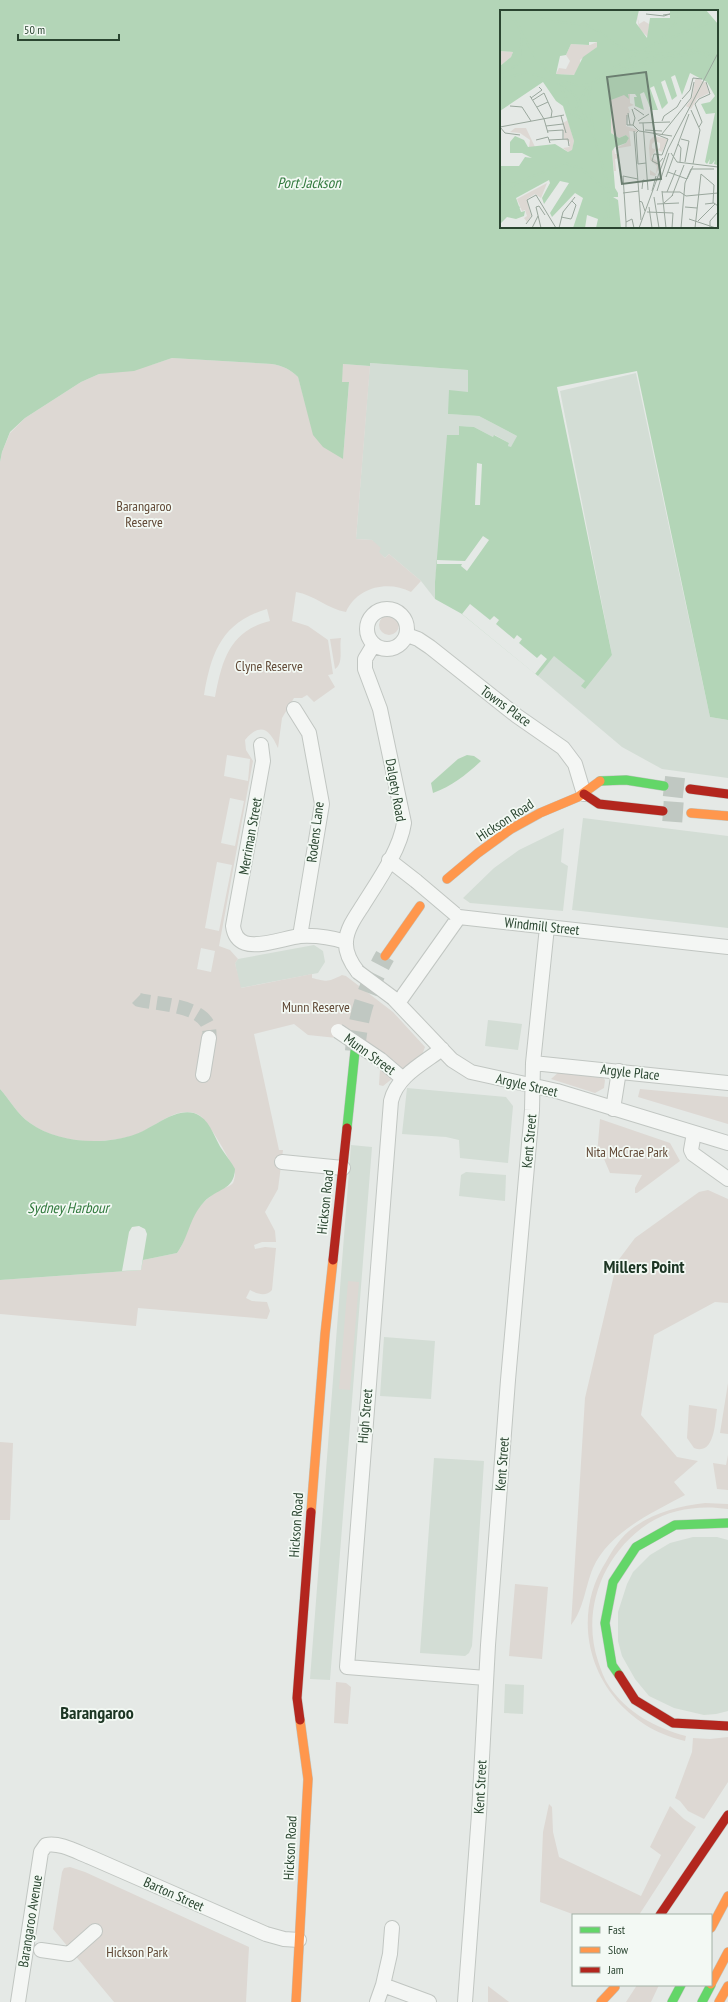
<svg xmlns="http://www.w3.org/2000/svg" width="728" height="2002" font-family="'PT Sans Narrow',sans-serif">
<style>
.built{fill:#d3ddd5}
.green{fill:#ddd8d3;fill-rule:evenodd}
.water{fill:#b3d5b7;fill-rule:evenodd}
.pier{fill:#e5e9e6}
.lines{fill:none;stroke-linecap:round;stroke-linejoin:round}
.street-tunnel{stroke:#c0c8c2;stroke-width:14;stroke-dasharray:14 7;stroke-linecap:butt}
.secondary-tunnel{stroke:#c0c8c2;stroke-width:20;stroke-dasharray:20 10;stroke-linecap:butt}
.street-casing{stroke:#c1c6c2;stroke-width:16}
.fast-casing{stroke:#c1c6c2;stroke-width:10}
.slow-casing{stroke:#c1c6c2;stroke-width:10}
.jam-casing{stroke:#c1c6c2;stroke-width:10}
.street{stroke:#f4f6f4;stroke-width:14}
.fast{stroke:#63d668;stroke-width:9}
.slow{stroke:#ff974d;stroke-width:9}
.jam{stroke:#b3261e;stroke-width:9}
.street-bridge-casing{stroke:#c1c6c2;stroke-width:16;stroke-linecap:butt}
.street-bridge{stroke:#f4f6f4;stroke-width:14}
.labels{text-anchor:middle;stroke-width:3.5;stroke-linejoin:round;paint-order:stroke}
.park-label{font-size:14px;fill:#614936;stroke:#f3f9f4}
.street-label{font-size:14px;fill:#2a4530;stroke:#f3f9f4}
.water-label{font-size:15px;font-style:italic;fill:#327a3e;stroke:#f3f9f4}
.district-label{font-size:18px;font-weight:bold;fill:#1c3523;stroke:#f3f9f4}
.inset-river{fill:none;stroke:#b3d5b7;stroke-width:2}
.inset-road{fill:none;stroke:#9aa79d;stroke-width:1}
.view{fill:#6b7e70;fill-opacity:0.15;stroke:#6b7e70;stroke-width:2}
.inset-edge{fill:none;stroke:#2a4530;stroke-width:2}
</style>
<rect width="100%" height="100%" fill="#e5e9e6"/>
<path class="built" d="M370 363 468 370V392L448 414 479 416 517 436 511 448 508 446 509 443 495 435 493 437 474 427 459 426V435L437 564 435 582V599L421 581 389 554 385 558 378 552 372 540 356 539Z
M636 373 710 717 728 720V778L662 769 622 747 538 676 554 655 585 681 612 655 560 391Z
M583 818 728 836V928L572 910Z
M564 828 561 862 568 866 563 911 470 903 463 898 494 868 519 850Z
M314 945 323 951 325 962 318 973 240 988 235 963 238 959Z
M488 1020 522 1024 518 1050 485 1046Z
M407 1088 506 1097 513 1106 508 1163 460 1158 459 1140 446 1137 402 1134Z
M351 1145 372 1147 330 1680 310 1679Z
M466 1172 506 1175 505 1201 459 1196 461 1175Z
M384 1337 435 1341 431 1399 380 1396Z
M434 1458 484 1461 472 1646 469 1653 465 1656 420 1653Z
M693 1537H717L728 1540V1711L716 1714 704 1715 674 1708 649 1696 635 1679 622 1656 618 1641V1612L627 1584 633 1572 650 1555 670 1543Z
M505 1684 524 1685 523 1714 504 1713Z"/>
<path class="green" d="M172 358 272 364C283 366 290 369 298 377L314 435 343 459 349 383 341 382 343 364 370 366 356 539 372 540 381 548 379 552 385 558 389 554 421 581 411 592C388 580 357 587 346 612 328 609 314 595 296 592L292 621 308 626 328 640 333 674 328 675 335 687 314 702 307 695 302 698H294L282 718 278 748C270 730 261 721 245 740L246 750 253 761 219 946 230 950 238 959 235 963 241 988 312 974V978C328 982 328 982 342 975L346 976 393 1012 425 1047 422 1055 383 1086 379 1085 380 1069 337 1038 308 1035 294 1024 254 1034 279 1150H283L278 1189 265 1212 275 1231 276 1242H262L254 1245 255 1249 265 1247 276 1248 272 1290C266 1297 257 1294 250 1290L246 1298 252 1301 267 1302 270 1311 267 1319 138 1308 136 1326 0 1314V1280L141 1270 143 1260 177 1253C187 1240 187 1223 197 1210 203 1202 211 1195 220 1190 224 1187 230 1187 233 1183 234 1181 235 1176 235 1174 234 1165 207 1119 199 1115 196 1113 191 1112 187 1112 169 1112 152 1129 135 1135 102 1145 58 1144 30 1123 17 1114 10 1100 0 1089V462L2 452 10 433 25 418 81 382 99 374 151 365ZM267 609 270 621C229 631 222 661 215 697L204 695C211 653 222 622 267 609ZM227 755 250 759 248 781 224 776ZM230 798 244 801 235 846 221 843ZM217 862 232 865 219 931 205 928ZM201 948 215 951 211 972 197 969Z
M379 625a10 10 0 1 1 20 0a10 10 0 1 1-20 0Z
M341 638C339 647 344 664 335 669L330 639Z
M560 1071 603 1077 605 1080 604 1088 595 1093 551 1079Z
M640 1089 728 1097V1124L638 1097Z
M600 1119 670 1143 680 1161 637 1193H635V1188L642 1175 610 1173 604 1159 597 1155Z
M708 1190 728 1199V1303L715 1302 654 1335 641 1415 677 1457 698 1461 674 1482 685 1495C652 1513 609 1532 593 1568 585 1587 584 1609 571 1625L585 1398 617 1262 635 1238 699 1192Z
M348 1281 359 1282 350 1390 339 1389Z
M728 1383V1434L720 1433Z
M689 1405 717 1409C715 1421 715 1456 694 1448L687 1438Z
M0 1442 13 1443 10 1520H0Z
M728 1455V1490L717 1489 713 1463 726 1465Z
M705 1503 728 1504V1509C702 1505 672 1508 649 1523 603 1553 581 1610 598 1661 601 1670 604 1679 609 1686 627 1713 656 1728 686 1736L685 1741C604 1723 560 1632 607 1560 613 1549 620 1539 629 1531 651 1513 678 1506 705 1503Z
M515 1584 548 1587 542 1659 509 1656Z
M336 1682 346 1683 351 1687 348 1724 334 1723Z
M728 1737V1782L704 1819 688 1811 680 1801 675 1798 692 1752 693 1738 710 1739Z
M549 1804 552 1807 553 1832 559 1857 641 1896 661 1855 650 1847 670 1806 684 1819 696 1827 639 1915H575L540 1902 543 1832Z
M70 1867 85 1872 249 1947 246 2002H114L53 1929 62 1872 64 1868Z
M637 1985H659L651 2002H626Z
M488 1986 509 2002H488Z"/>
<path class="water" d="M0 0H728V720L710 717 637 371 557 387 612 655 585 689 581 686 585 681 554 656 538 676 462 614 435 599V582L447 435H459V426L474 427 493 437 494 435 509 443 508 446 511 447 517 436 479 416 448 414 449 390 468 392V370L370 363V366L343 364 342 382H349L343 459 323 447 313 435 298 377C290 369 283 366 272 364L172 358 134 371 99 374 81 382 25 418 10 432 2 452 0 462ZM501 11H717V227H501Z
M467 755 474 756 481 761C466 775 452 786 433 793L431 783 458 759Z
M0 1089C10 1100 17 1114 30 1123 57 1143 104 1146 136 1134 154 1128 180 1103 200 1116 212 1124 215 1140 223 1151 227 1157 232 1163 235 1169 234 1191 217 1188 204 1202 189 1218 189 1237 177 1253L143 1260 141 1270 0 1280Z"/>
<path class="pier" d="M477 463 482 464 480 505H475Z
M483 536 489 540 467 571 461 566 462 564H437V560L465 561Z
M470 604 490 620 494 616 499 620 496 624 514 639 517 635 522 639 519 643 537 658 541 654 547 659 535 674 462 614Z
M139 1226 145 1229 147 1234 141 1270 122 1271 129 1232 132 1227Z"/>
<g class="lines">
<path class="street-tunnel" d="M137 998 139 1000C161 1005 215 1005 209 1038"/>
<path class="secondary-tunnel" d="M664 786 690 789
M663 811 691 813
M355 1051C358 1014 367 988 385 956"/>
<defs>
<path id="street" d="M367 629a20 20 0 1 1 40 0a20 20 0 1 1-40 0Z
M407 635 418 639 430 647 517 716 563 748 575 764 584 794
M294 709 309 733 322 804 300 936
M261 745 263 761 233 926C234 934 237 940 245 943 259 948 285 938 300 936 317 935 330 937 346 942
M389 860 416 881
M459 917 728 947
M358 972C351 963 345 952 346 941 347 928 356 916 363 905 378 881 400 850 404 823L380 709 365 669V659L374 644
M393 998 452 1060 471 1072 557 1091 728 1143
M398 1003 459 917
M442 1049C422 1064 397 1076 391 1101L347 1667 486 1678
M381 1060 402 1078
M533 1063 728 1083
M203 1075 209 1038
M613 1109 619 1071
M694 1133 691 1150 693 1154 728 1179
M282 1162 343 1168
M41 1950 69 1954 95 1931
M383 1985 390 1954 392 1928
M18 2002 41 1852 46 1845C60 1842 77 1852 90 1857L266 1934 284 1939 299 1940
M377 2002 383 1985 429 2002
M465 2002 479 1814 488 1645 508 1380 532 1110 533 1063 547 927"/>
<path id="fast" d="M600 781 626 780 664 786
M347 1128 355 1051
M619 1675 612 1665 605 1623 613 1582 636 1547 675 1525 728 1523
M672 2002 681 1985
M702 2002 711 1985"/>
<path id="slow" d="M691 813 728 816
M447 879 478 853 511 829 540 813 578 797 600 781
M385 956 420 906
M311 1512 325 1334 333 1260
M711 1928 728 1896
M711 1984 728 1952
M296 2002 308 1779 300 1720
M601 2002 615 1987
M719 2002 728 1986"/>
<path id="jam" d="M690 789 728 794
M584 794 599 804 663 811
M333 1260 347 1128
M619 1675 635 1700 673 1723 728 1726
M300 1720 297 1698 311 1512
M660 1915 728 1815"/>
</defs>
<use href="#street" class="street-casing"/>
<use href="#fast" class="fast-casing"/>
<use href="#slow" class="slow-casing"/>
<use href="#jam" class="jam-casing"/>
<use href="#street" class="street"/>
<use href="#fast" class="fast"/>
<use href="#slow" class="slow"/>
<use href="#jam" class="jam"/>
<defs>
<path id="street-bridge" d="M416 881 455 914
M358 972 393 998
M338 1031 381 1060"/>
</defs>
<use href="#street-bridge" class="street-bridge-casing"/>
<use href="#street-bridge" class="street-bridge"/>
</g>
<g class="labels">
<g class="park-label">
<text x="144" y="511">Barangaroo<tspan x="144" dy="16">Reserve</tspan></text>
<text x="269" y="671">Clyne Reserve</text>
<text x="316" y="1012">Munn Reserve</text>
<text x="627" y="1157">Nita McCrae Park</text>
<text x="137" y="1957">Hickson Park</text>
</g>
<g class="street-label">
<text transform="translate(506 706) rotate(36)" y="5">Towns Place</text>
<text transform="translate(396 790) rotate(80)" y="5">Dalgety Road</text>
<text transform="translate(505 820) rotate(-33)" y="5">Hickson Road</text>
<text transform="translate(315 832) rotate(-83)" y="5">Rodens Lane</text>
<text transform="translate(250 836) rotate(-80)" y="5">Merriman Street</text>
<text transform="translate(542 926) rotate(6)" y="5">Windmill Street</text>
<text transform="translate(370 1054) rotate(36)" y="5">Munn Street</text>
<text transform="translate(630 1072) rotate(6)" y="5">Argyle Place</text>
<text transform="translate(527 1085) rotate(13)" y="5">Argyle Street</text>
<text transform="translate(529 1141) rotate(-85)" y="5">Kent Street</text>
<text transform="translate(325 1202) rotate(-84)" y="5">Hickson Road</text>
<text transform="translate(365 1416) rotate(-85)" y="5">High Street</text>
<text transform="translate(502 1464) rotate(-86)" y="5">Kent Street</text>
<text transform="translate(296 1525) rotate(-86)" y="5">Hickson Road</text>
<text transform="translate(480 1787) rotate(-87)" y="5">Kent Street</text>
<text transform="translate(290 1848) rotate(-87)" y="5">Hickson Road</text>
<text transform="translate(174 1894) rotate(24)" y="5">Barton Street</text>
<text transform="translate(30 1921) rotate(-81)" y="5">Barangaroo Avenue</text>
</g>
<g class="water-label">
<text x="309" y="188">Port Jackson</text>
<text x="68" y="1213">Sydney Harbour</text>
</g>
<g class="district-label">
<text x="644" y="1273">Millers Point</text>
<text x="97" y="1719">Barangaroo</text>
</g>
</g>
<g transform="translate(500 10)">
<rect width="218" height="218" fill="#e5e9e6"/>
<path d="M137 4 139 14 144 11 149 14 148 27 139 19ZM97 32V37L80 50V56L74 65 56 64 59 58 66 59 70 51 66 45 71 34 90 35ZM0 41 13 42 11 47 0 56ZM197 68 206 73 209 83 197 89 191 99 186 96 192 88 195 70ZM130 84V93L134 95 128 97 130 102 127 106 126 116 138 120 136 122 129 121 131 136 114 139 115 144H119V148L115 149 116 161H114L112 140 126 133 129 128 126 125 119 128 111 123V90L119 85ZM68 110 74 131 72 141 68 142 63 138 69 137 70 132 64 129 63 113ZM15 118H26L35 137H29L30 130 20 123 10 122ZM154 126 168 129 162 142 155 139 157 135 158 139 160 138V133L155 131 152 134V138L156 140 151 147 161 154 155 166 150 165V160L156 164 157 156 150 150 149 138 150 130ZM47 173 41 188 35 184 27 189 31 206 27 212 24 208 27 206 25 200 22 201 17 189Z" fill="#ddd8d3"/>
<path d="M0 0H139L136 13 147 28 150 8H170V0H206L218 14 217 155 214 154 215 150 212 154H209L210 149 207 154 205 152 215 103 206 104 201 94 210 92 215 86 207 72 190 63 182 85 175 65 171 67 177 86 172 90 165 70 161 72 168 93 162 99 154 76 150 78 158 100H151L144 82 140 84 144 100 135 96 134 87H137L135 84H128L129 89 124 85 111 90V123L119 128 126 125 129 128 126 133 115 137 112 141 115 178 118 183V187H113L118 190 121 218H96L98 209 87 205 85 218H73L83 188 75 183 52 207 50 203 69 173 60 171 44 194 42 188 50 173 49 170 16 188 21 202 25 201 24 206 16 209 7 207 0 214V156H19L25 147 32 148 22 143H10V132L15 126 24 130 28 137 55 134 68 142 72 140 74 131 63 96 56 91 43 72 0 101V56L11 47 13 42 0 41ZM89 32H97V37L83 47 74 65 56 64 60 46 66 45 71 34 89 35Z" fill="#b3d5b7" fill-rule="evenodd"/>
<path class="inset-river" d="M6 0 21 19M9 0 36 49 54 67M25 0 51 11 87 15 99 21 114 34 128 41 168 44M155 34 211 12M199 39H218M168 44 198 39 215 46M118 57 165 44M0 63 16 56 20 51 22 22M0 70 25 62 80 76 96 73 122 59 167 48 198 42 214 49M56 70 65 85 71 102M58 71 76 86 94 125M91 75 88 91 94 123M70 103 74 102 88 76 103 64 161 30 175 14 177 4 186 3 214 12M71 103 83 109 90 117M94 126 113 192M208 147 209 142 218 135M210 147 218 137M0 174 16 173 65 153 80 158 109 182M0 188 16 173M0 203 18 197 14 195 9 178M101 218 108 200M108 218 109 186"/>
<path class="inset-road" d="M146 4 164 6 170 4 163 5M44 83 52 101 51 108M30 86 44 109 48 123M31 88 42 80 39 77M182 89 190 80 193 68 202 69M33 90 44 83M10 96 22 97 31 111M37 97 48 92M134 98 144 105M132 99 135 108 133 115 139 121 172 126M191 100 200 120 193 154M128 103 130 115M127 105V115H133M61 106 66 123M138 111 149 104M162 111 164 106 177 97 181 90M139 113 170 112M143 113 148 180M46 116 63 114M0 117 64 105M0 117 5 123 20 125M199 117 202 112 195 94 199 89 210 84 206 72M139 120 136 123 138 154 146 153M145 120 162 121M47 121 63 120V129M134 121 141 210M153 123 168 129 162 145M162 124 191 88 194 72M181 129 189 131 185 152M36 130 48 127 50 133M49 130 68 129 69 136M178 134 181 138 180 152M171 143 177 152 218 157M162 145 154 144 152 151 158 154 163 148M168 162 187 169 193 156M201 164 214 175 213 193M166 167 189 104M142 179 143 170 147 171M152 181 156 166M157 181 169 143M162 181 166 218M162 182H180L186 186 218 183M167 182 176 160M123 183 139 181M172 186 184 155M154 187 159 218M139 191 142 192 145 201M164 193 173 185M157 194 179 193M205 194 214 193 218 196M149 197 152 218M185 197 197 198M147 202 173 203 172 218M61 207 71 209 72 207M72 207 76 195 72 191M189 209 216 218M198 211 215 194M126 212 123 166 138 169M26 214 32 206 27 190 36 185 56 218M210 217V211L218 202M32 218 38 206M41 218 36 197 39 196 45 205M59 218 63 202 75 187M126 218V212L132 209 134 218M139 218 168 139 218 43M181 218 185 173 191 159H214M195 218 201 164"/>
<path class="view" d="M146 62 161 169 122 174 107 67Z"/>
<rect width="218" height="218" class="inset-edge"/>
</g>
<rect x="572" y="1914" width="140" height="72" fill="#f3f9f4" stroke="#a3b1a6"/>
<rect x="580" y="1927" width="20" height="6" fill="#63d668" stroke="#a3b1a6"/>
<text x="608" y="1934" font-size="12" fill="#2a4530">Fast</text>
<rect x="580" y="1947" width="20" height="6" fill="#ff974d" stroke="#a3b1a6"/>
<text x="608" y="1954" font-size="12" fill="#2a4530">Slow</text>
<rect x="580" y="1967" width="20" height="6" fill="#b3261e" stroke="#a3b1a6"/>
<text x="608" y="1974" font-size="12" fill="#2a4530">Jam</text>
<path d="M18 34v6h101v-6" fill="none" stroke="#2a4530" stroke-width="2"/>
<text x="24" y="34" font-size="12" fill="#2a4530" stroke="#f3f9f4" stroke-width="3" paint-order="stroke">50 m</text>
</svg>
